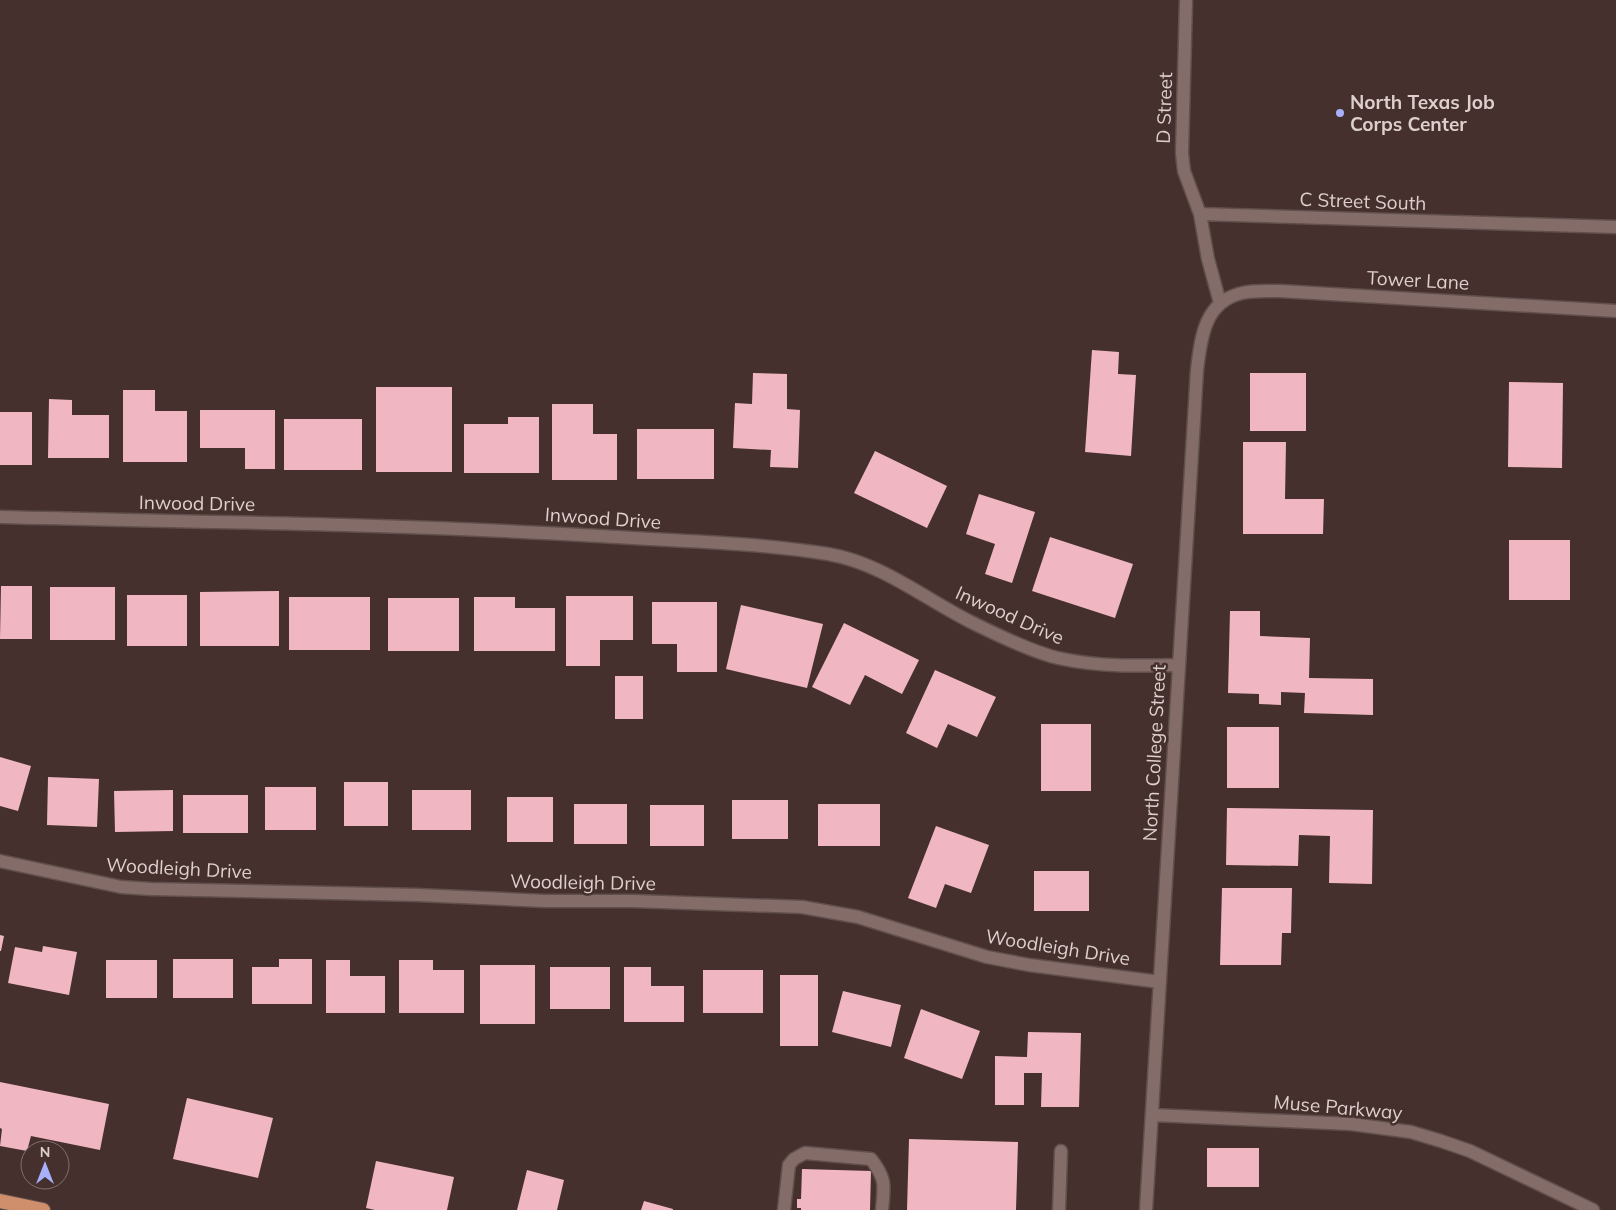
<svg xmlns="http://www.w3.org/2000/svg" width="1616" height="1210" font-family="Mulish,sans-serif">
<style>
.building{fill:#f0b7c2}
.lines{fill:none;stroke-linecap:round;stroke-linejoin:round}
.service-casing{stroke:#604f4c;stroke-width:15}
.minor-casing{stroke:#604f4c;stroke-width:15}
.trunk-casing{stroke:#604f4c;stroke-width:16}
.service{stroke:#846c69;stroke-width:12}
.minor{stroke:#846c69;stroke-width:12}
.trunk{stroke:#d08f6c;stroke-width:14}
.poi-dot{fill:#a8b0fc;stroke:#45302d;stroke-width:2}
.labels{text-anchor:middle;stroke-width:5;stroke-linejoin:round;paint-order:stroke}
.poi-label{font-size:19px;font-weight:bold;fill:#ddcfcd;stroke:#45302d;text-anchor:start}
.street-label{font-size:19px;fill:#ddcfcd;stroke:#45302d}
</style>
<rect width="100%" height="100%" fill="#45302d"/>
<path class="building" d="M1092 350 1119 352 1118 374 1136 375 1131 456 1085 452Z
M753 373 787 374V409L800 410 798 468 770 467 771 450 733 448 735 403 752 404Z
M1250 373H1306V431H1250Z
M1509 382 1563 383 1562 468 1508 467Z
M376 387H452V472H376Z
M123 390H155V411H187V462H123Z
M49 399 72 400V415H109V458H48Z
M552 404H593V434H617V480H552Z
M200 410H275V469H245V448H200Z
M0 412H32V465H0Z
M508 417H539V473H464V424H508Z
M284 419H362V470H284Z
M637 429H714V479H637Z
M1243 442H1286L1285 499H1324L1323 534H1243Z
M875 451 947 486 927 528 854 493Z
M979 494 1035 512 1012 583 985 574 995 544 966 534Z
M1050 537 1133 564 1115 618 1032 591Z
M1509 540H1570V600H1509Z
M1 586H32V639H0Z
M50 587H115V640H50Z
M279 591V646H200V592Z
M127 595H187V646H127Z
M566 596H633V640H600V666H566Z
M289 597H370V650H289Z
M474 597H515V608H555V651H474Z
M388 598H459V651H388Z
M652 602H717V672H677V644H652Z
M741 605 823 624 807 688 726 669Z
M1230 611H1260V636L1310 638 1309 678 1373 679V715L1304 713 1305 693 1281 692V705L1259 704V694L1228 693Z
M844 623 919 660 902 694 865 675 850 705 812 687Z
M935 670 996 697 977 737 948 724 937 748 906 733Z
M615 676H643V719H615Z
M1041 724H1091V791H1041Z
M1227 727H1279V788H1227Z
M0 757 31 766 18 811 0 806Z
M48 777 99 779 97 827 47 825Z
M344 782H388V826H344Z
M265 787H316V830H265Z
M173 790V831L115 832 114 791Z
M412 790H471V830H412Z
M183 795H248V833H183Z
M507 797H553V842H507Z
M732 800H788V839H732Z
M574 804H627V844H574Z
M818 804H880V846H818Z
M650 805H704V846H650Z
M1227 808 1373 810 1372 884 1329 883 1330 836 1299 835 1298 866 1226 865Z
M936 826 989 845 971 893 945 884 936 908 908 898Z
M1034 871H1089V911H1034Z
M1222 888H1292L1291 933H1282L1281 965H1220Z
M0 935 4 936 1 951H0Z
M43 946 77 952 69 995 8 983 15 947 42 952Z
M173 959H233V998H173Z
M279 959H312V1004H252V967H279Z
M106 960H157V998H106Z
M326 960H350V976H385V1013H326Z
M399 960H433V970H464V1013H399Z
M480 965H535V1024H480Z
M550 967H610V1009H550Z
M624 967H651V986H684V1022H624Z
M703 970H763V1013H703Z
M780 975H818V1046H780Z
M843 991 901 1005 891 1047 832 1032Z
M921 1009 980 1031 962 1079 904 1058Z
M1028 1032 1081 1033 1079 1107H1041L1042 1073H1024V1105H995V1056L1027 1057Z
M0 1082 109 1104 100 1150 31 1136 27 1151 0 1146 2 1129 0 1128Z
M187 1098 273 1118 258 1178 173 1159Z
M909 1139 1018 1142 1016 1210H907Z
M1207 1148H1259V1187H1207Z
M376 1161 454 1177 447 1210H375L366 1208Z
M802 1169 871 1171 870 1210H801V1208H797V1199H801Z
M527 1170 564 1180 557 1210H517Z
M644 1201 673 1209V1210H641Z"/>
<g class="lines">
<defs>
<path id="service" d="M784 1210 789 1165 794 1159 805 1153 871 1159C887 1180 884 1186 882 1210
M1059 1210 1061 1151"/>
<path id="minor" d="M1186 0 1182 153 1184 171 1200 214 1208 259 1220 303
M1200 214 1616 227
M0 517C200 522 399 524 599 536 675 541 752 542 828 554 881 563 922 597 969 621 993 633 1032 652 1058 658 1098 667 1138 666 1178 665
M0 861 121 887 151 889 418 895 545 901H633L802 907 858 917 987 957 1029 965 1160 982
M1153 1115 1351 1124 1411 1132 1441 1141 1470 1151 1593 1210
M1146 1210 1197 370C1201 338 1204 302 1242 293 1254 290 1268 291 1280 291L1616 311"/>
<path id="trunk" d="M0 1201 43 1210"/>
</defs>
<use href="#service" class="service-casing"/>
<use href="#minor" class="minor-casing"/>
<use href="#trunk" class="trunk-casing"/>
<use href="#service" class="service"/>
<use href="#minor" class="minor"/>
<use href="#trunk" class="trunk"/>
</g>
<circle class="poi-dot" cx="1340" cy="113" r="5"/>
<g class="labels">
<g class="poi-label">
<text x="1350" y="109">North Texas Job<tspan x="1350" dy="22">Corps Center</tspan></text>
</g>
<g class="street-label">
<text transform="translate(1164 108) rotate(-88)" y="7">D Street</text>
<text transform="translate(1363 201) rotate(2)" y="7">C Street South</text>
<text transform="translate(1418 280) rotate(3)" y="7">Tower Lane</text>
<text transform="translate(197 503) rotate(1)" y="7">Inwood Drive</text>
<text transform="translate(603 518) rotate(4)" y="7">Inwood Drive</text>
<text transform="translate(1010 615) rotate(24)" y="7">Inwood Drive</text>
<text transform="translate(1154 753) rotate(-87)" y="7">North College Street</text>
<text transform="translate(179 868) rotate(3)" y="7">Woodleigh Drive</text>
<text transform="translate(583 882) rotate(1)" y="7">Woodleigh Drive</text>
<text transform="translate(1058 947) rotate(9)" y="7">Woodleigh Drive</text>
<text transform="translate(1338 1107) rotate(5)" y="7">Muse Parkway</text>
</g>
</g>
<g transform="translate(45 1165)"><circle r="24" fill="#45302d" stroke="#82706d"/>
<path d="M0-4L9 19L0 12L-9 19Z" fill="#a8b0fc"/>
<text y="-8" font-size="14" font-weight="bold" text-anchor="middle" fill="#ddcfcd">N</text>
</g>
</svg>
